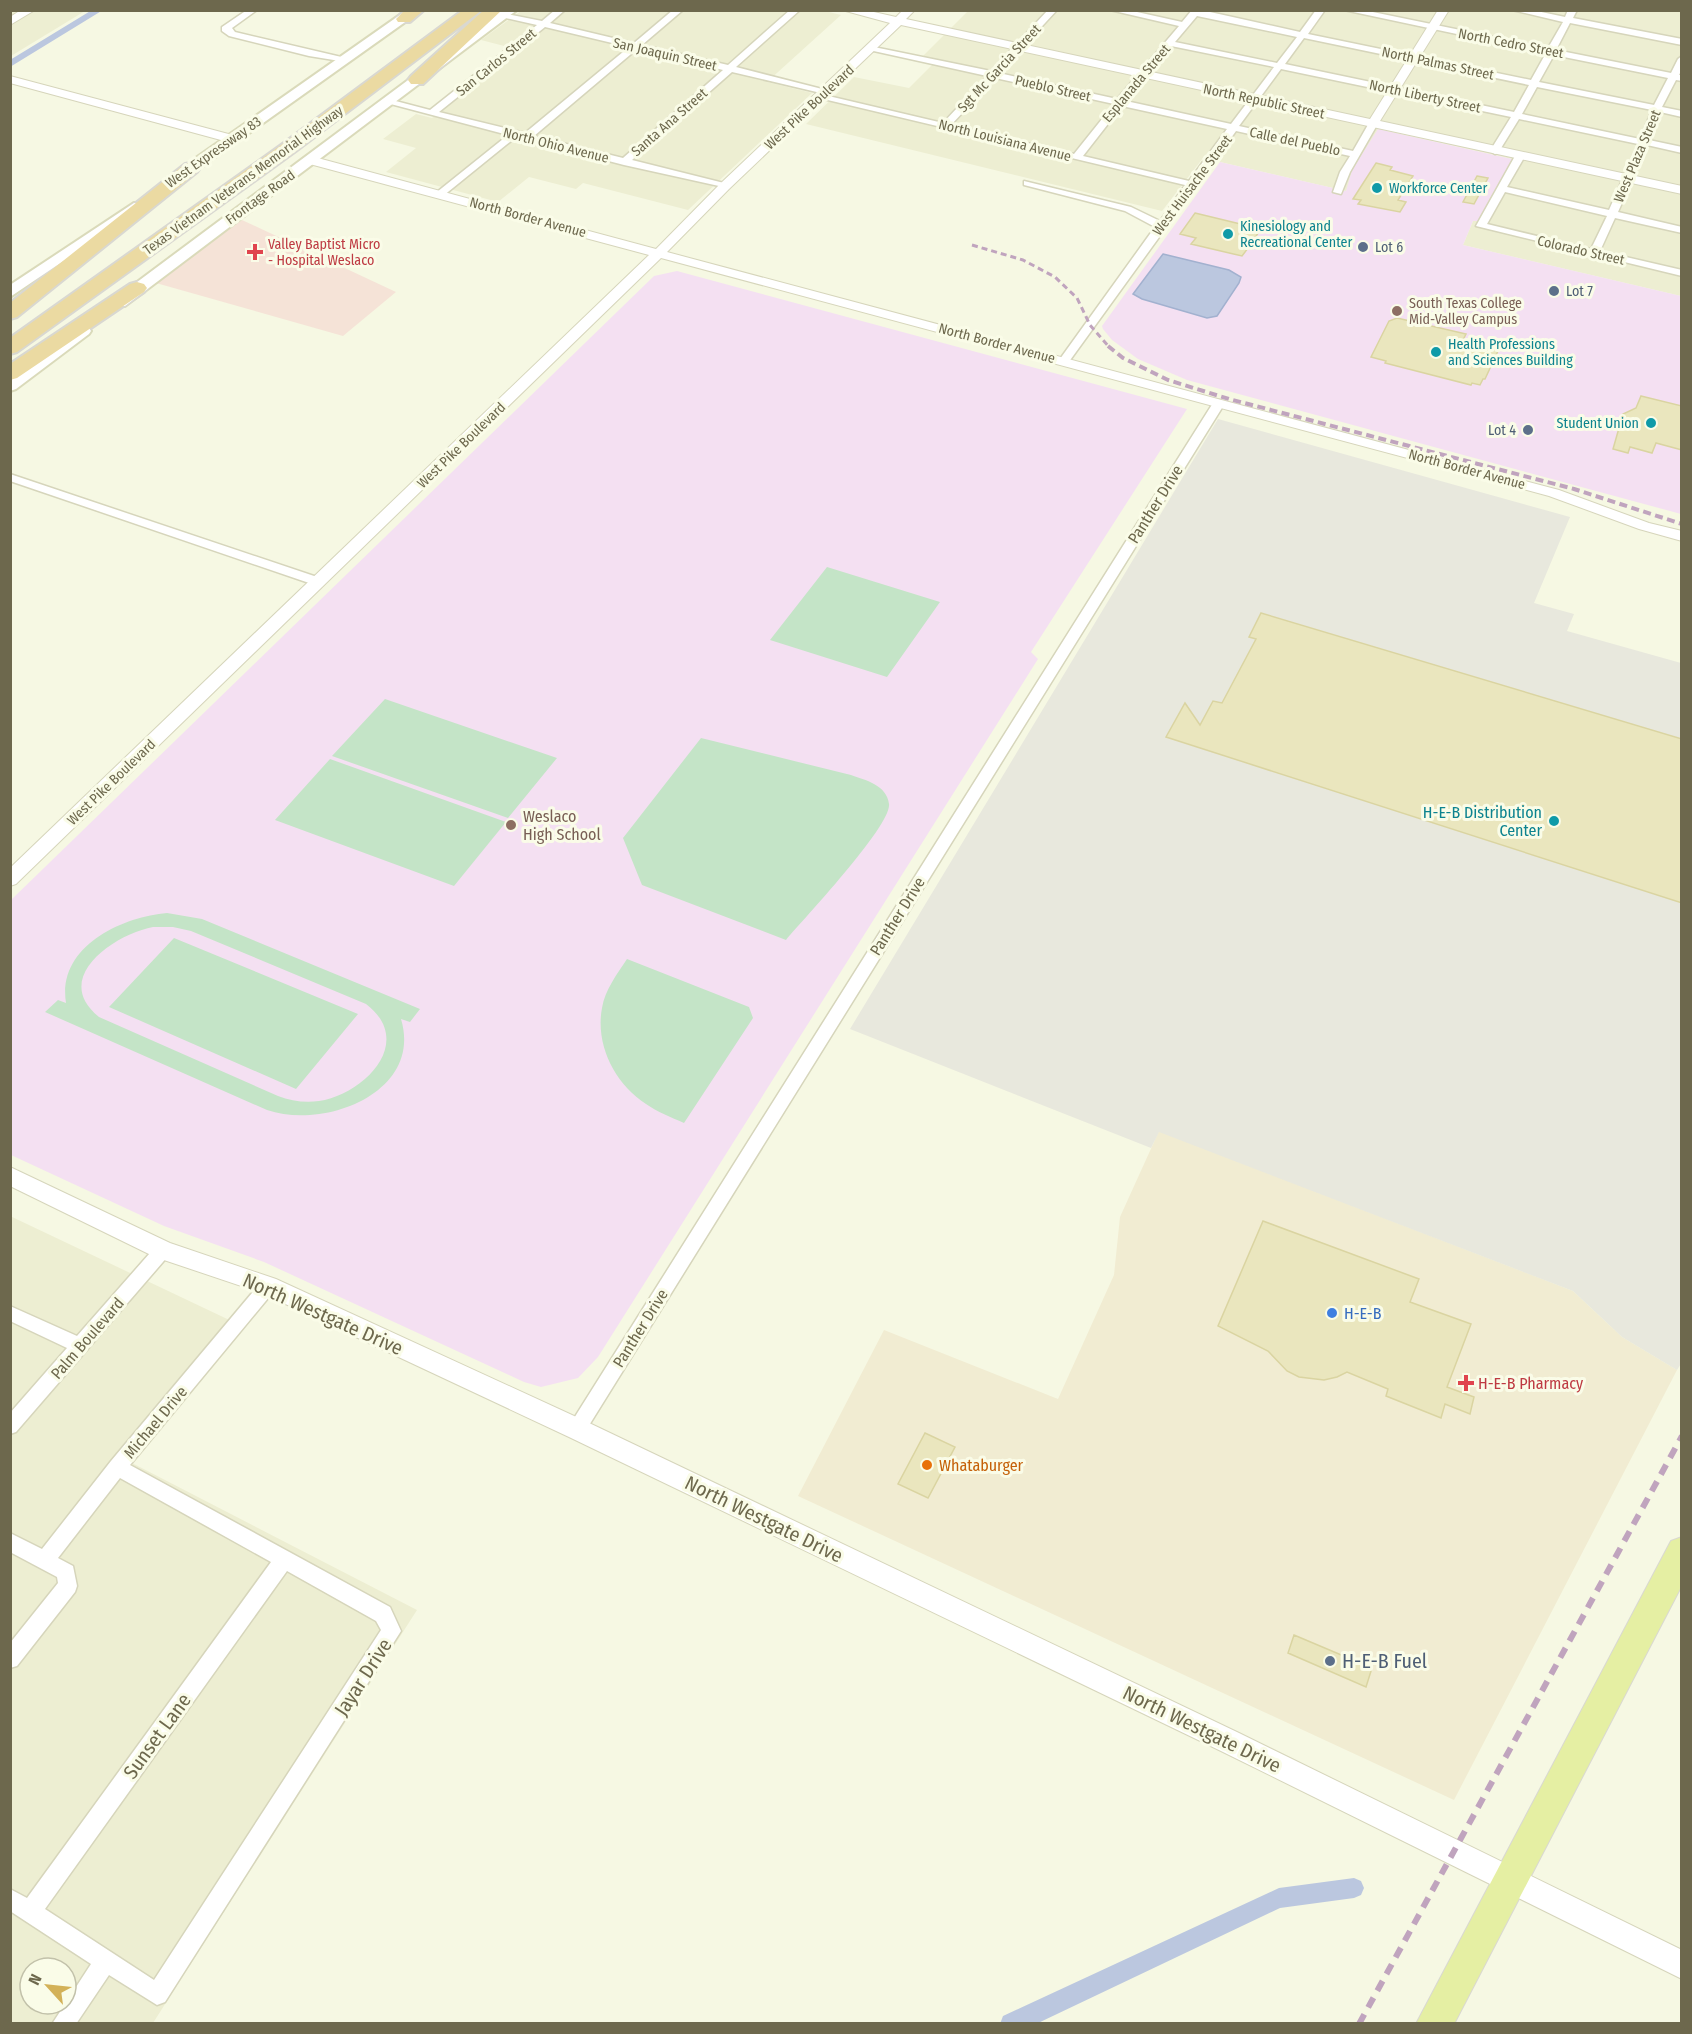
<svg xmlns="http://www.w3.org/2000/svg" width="1692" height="2034" font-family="'Fira Sans Condensed',sans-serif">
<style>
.residential{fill:#edeed2;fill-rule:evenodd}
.commercial{fill:#f1ecd2}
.industrial{fill:#e8e8dd}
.education{fill:#f4e0f2}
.medical{fill:#f5e3d7}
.green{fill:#c4e4c7;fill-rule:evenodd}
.water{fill:#bbc7df;stroke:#a2b1cf;stroke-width:1.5}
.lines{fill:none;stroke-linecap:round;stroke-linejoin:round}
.canal{fill:#bbc7df;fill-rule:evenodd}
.building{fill:#eae6be;stroke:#dad4a1;stroke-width:1.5}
.minor-casing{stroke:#d6d5bb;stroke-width:3}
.tertiary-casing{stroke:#d6d5bb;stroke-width:2}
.secondary-casing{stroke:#dadaba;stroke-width:4}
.primary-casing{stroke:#d9d8d1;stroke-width:2}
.motorway-casing{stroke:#d9d8d1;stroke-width:4}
.minor{fill:#fff;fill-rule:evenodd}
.tertiary{fill:#fff;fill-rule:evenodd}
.secondary{fill:#fff;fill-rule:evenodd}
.primary{fill:#e5efa3;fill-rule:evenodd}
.motorway{fill:#ebdaa2;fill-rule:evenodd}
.rail-far2{stroke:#c0a4be;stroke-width:3;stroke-dasharray:6 4;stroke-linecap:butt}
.rail-far1{stroke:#c0a4be;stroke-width:4;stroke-dasharray:8 4.5;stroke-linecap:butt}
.rail{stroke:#c0a4be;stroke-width:6;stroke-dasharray:11 8;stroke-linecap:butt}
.culture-dot{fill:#0f9aa8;stroke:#fafce8;stroke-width:2}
.service-dot{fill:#5c6f8a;stroke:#fafce8;stroke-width:2}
.health-dot{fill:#e0444e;stroke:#fafce8;stroke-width:2}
.education-dot{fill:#8d6e63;stroke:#fafce8;stroke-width:2}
.shop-dot{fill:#3f7fe0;stroke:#fafce8;stroke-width:2}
.food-dot{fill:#e8710a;stroke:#fafce8;stroke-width:2}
.labels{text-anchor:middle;stroke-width:6;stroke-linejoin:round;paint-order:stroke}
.far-street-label{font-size:14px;fill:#6d684d;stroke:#fafce8}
.far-culture-label{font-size:14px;fill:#0d838f;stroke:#fafce8;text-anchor:start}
.far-health-label{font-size:14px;fill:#be3a42;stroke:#fafce8;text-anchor:start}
.far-service-label{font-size:14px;fill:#4e5e75;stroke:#fafce8;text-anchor:start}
.far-education-label{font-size:14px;fill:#785e54;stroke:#fafce8;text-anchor:start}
.street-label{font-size:16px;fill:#6d684d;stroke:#fafce8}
.culture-label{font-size:16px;fill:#0d838f;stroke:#fafce8;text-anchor:end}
.education-label{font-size:16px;fill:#785e54;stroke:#fafce8;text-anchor:start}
.shop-label{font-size:16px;fill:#366cbe;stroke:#fafce8;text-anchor:start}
.health-label{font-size:16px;fill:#be3a42;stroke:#fafce8;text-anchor:start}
.food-label{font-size:16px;fill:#c56008;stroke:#fafce8;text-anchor:start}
.near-street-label{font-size:20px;fill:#6d684d;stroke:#fafce8}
.near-service-label{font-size:20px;fill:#4e5e75;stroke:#fafce8;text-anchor:start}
</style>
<rect width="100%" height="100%" fill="#f6f8e3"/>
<path class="residential" d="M821 10 841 15 767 82 812 93 688 210 583 183 576 189 529 177 498 202 386 172 416 148 383 139 416 114 432 118 520 50 481 40 521 11Z
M11 11H85L11 56Z
M968 11H1681V296L1463 245 1473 221 1512 159 1381 129 1346 191 1203 158 1162 211 806 124 854 77 909 88 937 60 923 56Z
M10 1216 242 1326 132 1463 417 1610 153 2023H11ZM30 1968H66V2004H30Z"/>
<path class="commercial" d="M1159 1131 1573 1291 1622 1337 1677 1370 1454 1800 798 1496 884 1330 1058 1399 1114 1275 1120 1217Z"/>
<path class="industrial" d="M1218 419 1570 517 1534 603 1574 614 1567 631 1681 663 1682 1362 1677 1370 1622 1337 1573 1291 1159 1132 1151 1148 850 1029Z"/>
<path class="education" d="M1378 129 1512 159 1478 221H1473L1463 245 1681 296V514L1187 380 1138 359 1112 340 1103 329 1102 326 1220 162 1346 191 1352 170Z
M677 271 1187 409 1031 652 1038 659 598 1357 578 1378 541 1387 524 1382 264 1262 164 1226 11 1155V900L654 276Z"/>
<path class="medical" d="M242 220 396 292 343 336 156 283Z"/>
<path class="green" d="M827 567 940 602 887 677 770 640Z
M385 699 557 758 508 818 332 756Z
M701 738 851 775C865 780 887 785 889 804 892 825 804 919 786 940L642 885 623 838Z
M330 759 506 822 454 886 275 820Z
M167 913 202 919 420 1009 410 1022 401 1019C423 1092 325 1130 267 1110L45 1012 58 1000 66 1003C57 947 121 917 167 913ZM153 927H173L191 931 366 1004C416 1042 364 1094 319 1101 305 1103 291 1101 278 1096L99 1017C50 978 115 934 153 927Z
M174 938 358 1014 296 1089 109 1007Z
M627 959 749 1007 753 1018 684 1123C671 1117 657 1112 646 1104 615 1084 595 1045 602 1008 605 990 617 974 627 959Z"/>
<path class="water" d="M1163 254 1229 270 1241 277 1239 283 1217 316 1207 318 1142 299 1133 294Z"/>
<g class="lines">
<path class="canal" d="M92 10H103L10 67V60Z
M1354 1878 1361 1881 1364 1888 1361 1895 1354 1898 1280 1908 1036 2024H1000L1003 2016 1279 1888Z"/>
</g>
<path class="building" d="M1376 163 1392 167 1390 170 1413 176 1398 200 1406 202 1400 212 1358 204 1361 200 1353 199Z
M1477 176 1488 178 1474 204 1463 202Z
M1195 213 1261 229 1254 239 1258 240 1252 249 1248 248 1242 256 1191 244 1196 238 1180 234Z
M1397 318 1466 334 1462 342 1498 351 1485 379H1483L1480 385 1472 383 1471 385 1385 363 1386 361 1371 357 1389 321Z
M1641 396 1682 406V450L1656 443 1652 453 1630 447 1628 453 1613 449 1623 414 1636 408Z
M1261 613 1682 739V903L1166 737 1185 703 1200 725 1213 701 1222 703 1256 639 1249 637Z
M1263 1221 1419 1279 1410 1302 1471 1324 1447 1387 1474 1397 1470 1414 1445 1404 1441 1418 1386 1396 1388 1389 1347 1372 1337 1377 1324 1380 1299 1377 1287 1371 1268 1351 1218 1326Z
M925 1433 955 1447 928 1498 898 1484Z
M1294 1635 1372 1668 1366 1687 1288 1653Z"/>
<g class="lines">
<defs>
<path id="minor" d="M247 10H257L232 28 235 32 350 59 346 62 309 56 229 36 222 31V27Z
M555 10H565L550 23 634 43 673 10H683L642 45 728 65 790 10H800L736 67 830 91 825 94 732 72 632 160 728 184V188L624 165 516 137 443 196H437V192L508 135 383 102 388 99 430 110 537 25 501 17V13L542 21ZM545 27 629 47 525 133 439 112ZM637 49 723 70 623 158 534 136Z
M1048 10H1057L999 73 1117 99 1179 26 1110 10H1128L1182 22 1192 10H1201L1300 32 1316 10H1325L1308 34 1531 80 1546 53 1344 10H1363L1548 48 1563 22 1512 10H1532L1565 17 1568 10H1577L1573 18 1682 39V45L1570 23 1556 50 1671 73 1678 59 1682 56V69L1679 75H1682V81L1676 80 1662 107 1682 111V117L1660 112 1649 140 1682 147V153L1647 145 1618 212 1682 227V233L1615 218 1600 251 1682 270V276L1476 226 1515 156 1520 153 1525 156 1507 187 1609 210 1638 144 1519 119 1498 153 1495 154 1490 151 1511 117 1281 69 1239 126 1353 151 1369 123H1375L1377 125 1350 172 1341 194 1333 192 1340 172 1350 156 1236 131 1068 363H1060V359L1155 227 1125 211 1024 185V181L1131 207 1160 221 1185 185 815 97 820 94 943 123 987 76 869 50V46L991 71ZM1197 16 1297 37 1277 63 1175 42ZM1304 38 1529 85 1514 112 1285 64ZM1171 46 1274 67 1231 124 1126 101ZM1554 55 1668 78 1654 105 1539 82ZM995 78 1114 104 1074 154 951 125ZM1537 87 1652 110 1640 139 1522 114ZM1122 106 1227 129 1189 181 1083 156ZM1505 192 1607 216 1591 249 1487 224Z
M1219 400 1225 403 583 1435 577 1437 571 1435 568 1429 571 1423 1213 403Z
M10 474 323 579 325 582 323 585H315L10 481Z
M163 1243 169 1245 171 1250 169 1255 16 1432 10 1434V1413L67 1348 10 1321V1306L77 1336 157 1245Z
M268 1279 274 1281 276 1286 274 1291 130 1465 390 1607 401 1631 165 2002 157 2005 109 1975 76 2024H52L91 1964 10 1911V1889L27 1898 271 1562 120 1478 58 1558 73 1566 77 1586 75 1592 17 1666 10 1668V1643L58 1583 57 1577 10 1552V1533L42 1549 111 1461 262 1281ZM287 1571 376 1621 381 1630 154 1980 45 1909Z"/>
<path id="tertiary" d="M21 10H35L10 25V17Z
M842 10H865L896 17 903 10H915L906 19 1370 119 1438 10H1449L1380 121 1682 186V194L901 25 729 189 667 252 1559 490 1649 523 1682 531V541L1639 529 1549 496 661 258 16 884 10 886V868L649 255 306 163 304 160 306 157H314L656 249 721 183 890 23Z
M10 76 236 136 238 139 232 143 10 83Z
M10 1167 170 1243 276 1279 585 1421 1239 1733 1682 1950V1979L1221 1751 569 1437 262 1293 155 1257 10 1186Z"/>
<path id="secondary" d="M407 10H422L176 185H166L164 182 166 179Z
M502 10H517L125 306H113L111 303 113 300Z
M134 203 139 204 141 207 139 210 10 297V285Z
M83 326 89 328 91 331 89 334 16 389 10 391V378L77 328Z"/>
<path id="primary" d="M1682 1537V1585L1454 2024H1416L1671 1541Z"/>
<path id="motorway" d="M405 10H424L410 22H398L396 19Z
M463 10H482L296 151 17 352 10 354V338L284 143Z
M484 10H502L423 84H411L408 80 411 76Z
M191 163 197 164 200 168 197 172 17 317 10 319V303L185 164Z
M137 282 144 284 147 288 144 292 17 378 10 380V364L130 284Z"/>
</defs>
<use href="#minor" class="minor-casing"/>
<use href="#tertiary" class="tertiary-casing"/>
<use href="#secondary" class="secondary-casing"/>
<use href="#primary" class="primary-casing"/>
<use href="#motorway" class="motorway-casing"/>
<use href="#minor" class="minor"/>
<use href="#tertiary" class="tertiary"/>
<use href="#secondary" class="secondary"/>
<use href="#primary" class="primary"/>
<use href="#motorway" class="motorway"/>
<path class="rail-far2" d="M972 245 1023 260 1055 277 1077 298 1090 325 1109 347"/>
<path class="rail-far1" d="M1108 346 1123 358 1168 380 1229 399 1574 489 1682 524"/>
<path class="rail" d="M1359 2024 1682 1436"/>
</g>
<g class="culture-dot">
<circle cx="1377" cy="188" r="6"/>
<circle cx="1228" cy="234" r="6"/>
<circle cx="1436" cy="352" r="6"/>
<circle cx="1651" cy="423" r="6"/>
<circle cx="1554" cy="821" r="6"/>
</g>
<g class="service-dot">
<circle cx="1363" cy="247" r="6"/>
<circle cx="1554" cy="291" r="6"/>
<circle cx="1528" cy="430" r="6"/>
<circle cx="1330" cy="1661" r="6"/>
</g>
<g class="health-dot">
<path d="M252 243h6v6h6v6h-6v6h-6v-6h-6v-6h6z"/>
<path d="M1463 1374h6v6h6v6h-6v6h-6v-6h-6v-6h6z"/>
</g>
<g class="education-dot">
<circle cx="1397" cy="311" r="6"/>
<circle cx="511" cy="825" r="6"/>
</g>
<circle class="shop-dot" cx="1332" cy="1313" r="6"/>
<circle class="food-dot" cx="927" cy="1465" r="6"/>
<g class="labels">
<g class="far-street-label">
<text transform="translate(1511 43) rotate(11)" y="5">North Cedro Street</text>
<text transform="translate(665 54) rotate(13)" y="5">San Joaquin Street</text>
<text transform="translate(496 62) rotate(-39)" y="5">San Carlos Street</text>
<text transform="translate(1438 63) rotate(12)" y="5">North Palmas Street</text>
<text transform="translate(999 68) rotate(-47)" y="5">Sgt Mc Garcia Street</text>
<text transform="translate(1136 83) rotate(-50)" y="5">Esplanada Street</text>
<text transform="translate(1053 88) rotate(13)" y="5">Pueblo Street</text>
<text transform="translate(1425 96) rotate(12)" y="5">North Liberty Street</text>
<text transform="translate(1264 101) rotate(12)" y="5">North Republic Street</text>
<text transform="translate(809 107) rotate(-43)" y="5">West Pike Boulevard</text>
<text transform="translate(669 122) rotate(-41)" y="5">Santa Ana Street</text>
<text transform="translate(1005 140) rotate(14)" y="5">North Louisiana Avenue</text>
<text transform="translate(1295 141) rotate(12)" y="5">Calle del Pueblo</text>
<text transform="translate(556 145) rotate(14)" y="5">North Ohio Avenue</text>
<text transform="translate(213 152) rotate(-35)" y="5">West Expressway 83</text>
<text transform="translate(1637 156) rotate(-67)" y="5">West Plaza Street</text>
<text transform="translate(243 180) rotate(-36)" y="5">Texas Vietnam Veterans Memorial Highway</text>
<text transform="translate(1192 185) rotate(-53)" y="5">West Huisache Street</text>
<text transform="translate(260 197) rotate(-36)" y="5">Frontage Road</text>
<text transform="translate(528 217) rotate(15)" y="5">North Border Avenue</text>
<text transform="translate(1581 250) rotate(13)" y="5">Colorado Street</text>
<text transform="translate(997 343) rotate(15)" y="5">North Border Avenue</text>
<text transform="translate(461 445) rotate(-44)" y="5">West Pike Boulevard</text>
<text transform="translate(1467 469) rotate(15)" y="5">North Border Avenue</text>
<text transform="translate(111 782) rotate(-44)" y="5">West Pike Boulevard</text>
</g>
<g class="far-culture-label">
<text x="1389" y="193">Workforce Center</text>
<text x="1240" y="231">Kinesiology and<tspan x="1240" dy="16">Recreational Center</tspan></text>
<text x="1448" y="349">Health Professions<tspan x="1448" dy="16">and Sciences Building</tspan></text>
<text x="1639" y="428" text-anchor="end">Student Union</text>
</g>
<g class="far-health-label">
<text x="268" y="249">Valley Baptist Micro<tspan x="268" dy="16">- Hospital Weslaco</tspan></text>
</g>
<g class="far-service-label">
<text x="1375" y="252">Lot 6</text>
<text x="1566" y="296">Lot 7</text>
<text x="1516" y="435" text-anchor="end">Lot 4</text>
</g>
<g class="far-education-label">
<text x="1409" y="308">South Texas College<tspan x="1409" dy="16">Mid-Valley Campus</tspan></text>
</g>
<g class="street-label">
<text transform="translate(1155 504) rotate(-58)" y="6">Panther Drive</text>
<text transform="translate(897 916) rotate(-58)" y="6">Panther Drive</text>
<text transform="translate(640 1328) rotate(-58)" y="6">Panther Drive</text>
<text transform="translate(87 1338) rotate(-49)" y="6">Palm Boulevard</text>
<text transform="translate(155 1422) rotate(-50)" y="6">Michael Drive</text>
</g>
<g class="culture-label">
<text x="1542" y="818">H-E-B Distribution<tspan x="1542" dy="18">Center</tspan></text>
</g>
<g class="education-label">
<text x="523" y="822">Weslaco<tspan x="523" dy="18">High School</tspan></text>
</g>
<g class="shop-label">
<text x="1344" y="1319">H-E-B</text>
</g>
<g class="health-label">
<text x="1478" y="1389">H-E-B Pharmacy</text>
</g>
<g class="food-label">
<text x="939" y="1471">Whataburger</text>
</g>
<g class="near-street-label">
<text transform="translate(323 1314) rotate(24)" y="7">North Westgate Drive</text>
<text transform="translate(764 1519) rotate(26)" y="7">North Westgate Drive</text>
<text transform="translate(363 1677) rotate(-57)" y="7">Jayar Drive</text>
<text transform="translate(1202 1729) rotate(26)" y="7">North Westgate Drive</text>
<text transform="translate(157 1736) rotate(-54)" y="7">Sunset Lane</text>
</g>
<g class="near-service-label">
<text x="1342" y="1668">H-E-B Fuel</text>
</g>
</g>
<rect width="1692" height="2034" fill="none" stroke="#6d684d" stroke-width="24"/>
<g transform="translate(48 1986) rotate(297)"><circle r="28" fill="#fafce8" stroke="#c2c1aa" stroke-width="1.5"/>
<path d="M0-4.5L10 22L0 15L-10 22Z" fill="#d3b158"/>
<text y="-9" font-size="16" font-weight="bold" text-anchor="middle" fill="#6d684d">N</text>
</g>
</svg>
